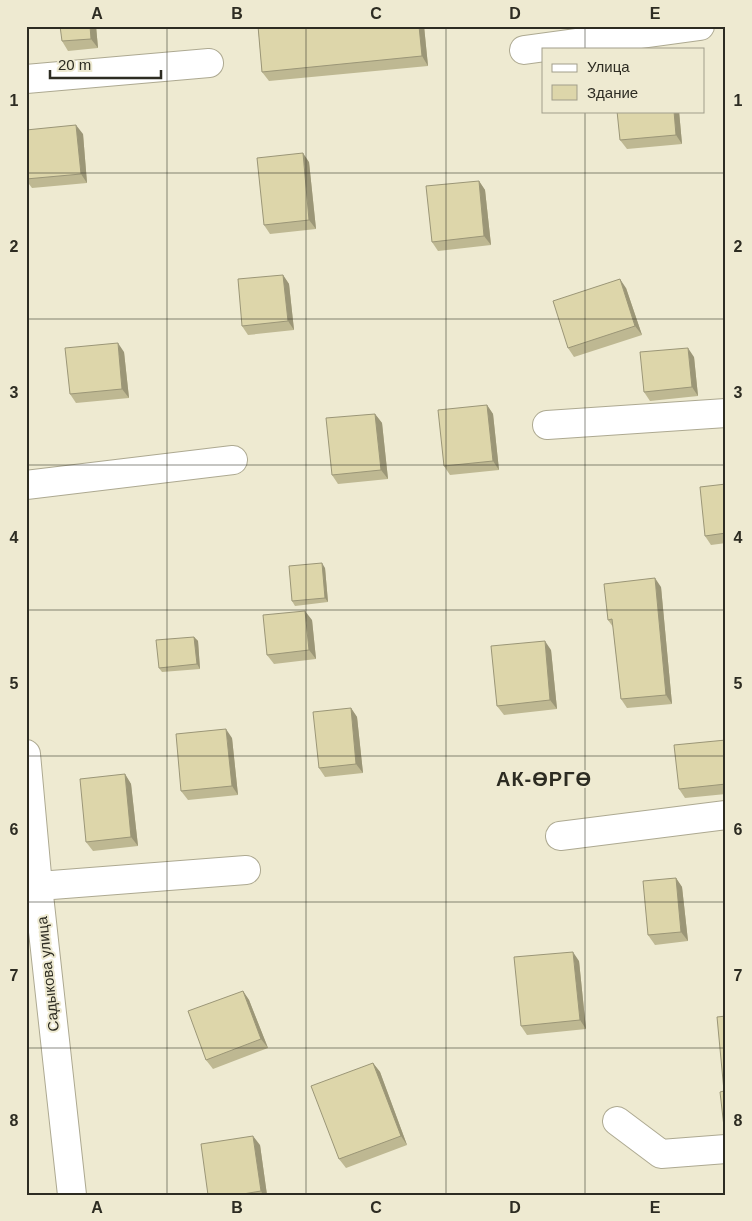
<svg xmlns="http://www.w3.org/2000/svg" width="752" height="1221" font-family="Helvetica,sans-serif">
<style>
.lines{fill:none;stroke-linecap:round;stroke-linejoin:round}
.minor-casing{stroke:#ada991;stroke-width:30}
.minor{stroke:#fff;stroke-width:28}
.wall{fill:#beb892}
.shaded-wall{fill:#9b9677}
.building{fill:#ddd6aa;stroke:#9b9677}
.grid{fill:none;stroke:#2d2c22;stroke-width:1;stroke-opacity:0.55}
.labels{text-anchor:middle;stroke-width:4;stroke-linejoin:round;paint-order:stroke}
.street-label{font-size:15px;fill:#2d2c22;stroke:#eeead1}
.district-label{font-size:20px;font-weight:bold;letter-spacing:1px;fill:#2d2c22;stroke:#eeead1}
.neatline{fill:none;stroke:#2d2c22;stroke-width:2}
.grid-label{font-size:16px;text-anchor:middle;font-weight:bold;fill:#2d2c22}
</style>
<rect width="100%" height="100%" fill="#eeead1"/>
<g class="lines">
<defs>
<path id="minor" d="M524 50 700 26
M26 79 209 63
M547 425 726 413
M26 485 233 460
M26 754 38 886 72 1195
M560 836 726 815
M26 887 246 870
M617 1121 661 1154 726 1149"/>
</defs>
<use href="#minor" class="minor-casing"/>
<use href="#minor" class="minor"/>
</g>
<path class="wall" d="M96 26 98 48 68 51 62 41Z
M258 26H424L428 66 269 81 262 72Z
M679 111 682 144 627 149 620 140Z
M26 130 83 134 87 183 32 188 26 180Z
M309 162 316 229 270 234 264 225Z
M479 181 485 190 491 245 438 251 432 242Z
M283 275 289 284 294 330 248 335 242 326Z
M626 288 642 335 574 357 568 348Z
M124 352 129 398 76 403 70 394Z
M694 357 698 396 650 401 644 392Z
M487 405 493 414 499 470 450 475 444 466Z
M375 414 382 423 388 479 338 484 332 475Z
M726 484V543L711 545 705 536Z
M325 568 328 602 295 606 292 601Z
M661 587 672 704 627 708 621 699 613 627 608 620Z
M312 620 316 659 274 664 267 655Z
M194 637 198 641 200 669 162 672 159 668Z
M551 650 557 709 504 715 497 706Z
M351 708 357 717 363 773 325 777 319 768Z
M232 738 238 795 188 800 181 791Z
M726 740V794L685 798 679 789Z
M125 774 131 784 138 846 93 851 86 842Z
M676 878 682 887 688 941 655 945 648 935Z
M579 961 586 1029 527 1035 521 1026Z
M243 991 249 1000 268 1048 213 1069 206 1060Z
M373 1063 380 1072 407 1145 346 1168 339 1159Z
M260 1145 267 1195H208Z"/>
<path class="shaded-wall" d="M90 26H96L98 48 91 39Z
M419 26H424L428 66 422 56Z
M674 111H679L682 144 676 135Z
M76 125 83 134 87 183 81 174Z
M303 153 309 162 316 229 309 220Z
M479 181 485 190 491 245 484 236Z
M283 275 289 284 294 330 288 321Z
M620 279 626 288 642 335 635 326Z
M118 343 124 352 129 398 122 389Z
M688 348 694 357 698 396 692 387Z
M487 405 493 414 499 470 493 461Z
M375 414 382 423 388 479 381 470Z
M322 563 325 568 328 602 325 598Z
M655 578 661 587 672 704 666 695Z
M305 611 312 620 316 659 309 650Z
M194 637 198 641 200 669 197 664Z
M545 641 551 650 557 709 550 700Z
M351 708 357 717 363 773 356 764Z
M226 729 232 738 238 795 232 786Z
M125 774 131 784 138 846 131 837Z
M676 878 682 887 688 941 681 932Z
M573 952 579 961 586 1029 580 1020Z
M243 991 249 1000 268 1048 261 1039Z
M373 1063 380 1072 407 1145 401 1136Z
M253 1136 260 1145 267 1195H263L261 1191Z"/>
<path class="building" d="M60 26H90L91 39 62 41Z
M258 26H419L422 56 262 72Z
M617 111H674L676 135 620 140Z
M76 125 81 174 26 179V130Z
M303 153 309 220 264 225 257 158Z
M479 181 484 236 432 242 426 186Z
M283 275 288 321 242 326 238 279Z
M620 279 635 326 568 348 553 301Z
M118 343 122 389 70 394 65 348Z
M688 348 692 387 644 392 640 352Z
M487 405 493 461 444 466 438 410Z
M375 414 381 470 332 475 326 418Z
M726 484V533L705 536 700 487Z
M322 563 325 598 292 601 289 566Z
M655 578 666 695 621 699 612 619 608 620 604 584Z
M305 611 309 650 267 655 263 615Z
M194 637 197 664 159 668 156 640Z
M545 641 550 700 497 706 491 646Z
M351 708 356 764 319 768 313 712Z
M226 729 232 786 181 791 176 734Z
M726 740V784L679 789 674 745Z
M125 774 131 837 86 842 80 779Z
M676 878 681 932 648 935 643 881Z
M573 952 580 1020 521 1026 514 957Z
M243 991 261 1039 206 1060 188 1011Z
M726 1016V1128L724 1127 720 1092 724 1091 717 1017Z
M373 1063 401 1136 339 1159 311 1086Z
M253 1136 261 1191 237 1195H208L201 1144Z"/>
<path class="grid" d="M167 26V1195M306 26V1195M446 26V1195M585 26V49M585 111V1195M26 173H726M26 319H726M26 465H726M26 610H726M26 756H726M26 902H726M26 1048H726"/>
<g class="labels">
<g class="street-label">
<text transform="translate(48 974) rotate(-96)" y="5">Садыкова улица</text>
</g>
<g class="district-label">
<text x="544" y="786">АК-ӨРГӨ</text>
</g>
</g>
<rect width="752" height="1221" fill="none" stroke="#eeead1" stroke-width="55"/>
<rect x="542" y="48" width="162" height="65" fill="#eeead1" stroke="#a19e8b"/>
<rect x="552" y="64" width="25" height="8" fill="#ffffff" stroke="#a19e8b"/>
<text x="587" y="72" font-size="15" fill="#2d2c22">Улица</text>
<rect x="552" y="85" width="25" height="15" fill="#ddd6aa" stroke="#a19e8b"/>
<text x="587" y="98" font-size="15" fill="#2d2c22">Здание</text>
<path d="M50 70v8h111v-8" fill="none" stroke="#2d2c22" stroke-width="2.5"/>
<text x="58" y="70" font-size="15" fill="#2d2c22" stroke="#eeead1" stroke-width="4" paint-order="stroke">20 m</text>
<rect x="28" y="28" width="696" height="1166" class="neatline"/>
<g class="grid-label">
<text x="97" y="19">A</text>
<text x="237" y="19">B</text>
<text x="376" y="19">C</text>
<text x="515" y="19">D</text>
<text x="655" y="19">E</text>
<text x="14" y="106">1</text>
<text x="738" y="106">1</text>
<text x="14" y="252">2</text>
<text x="738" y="252">2</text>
<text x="14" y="398">3</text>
<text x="738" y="398">3</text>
<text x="14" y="543">4</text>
<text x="738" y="543">4</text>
<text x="14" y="689">5</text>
<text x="738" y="689">5</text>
<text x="14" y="835">6</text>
<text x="738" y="835">6</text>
<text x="14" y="981">7</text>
<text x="738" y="981">7</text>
<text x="14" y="1126">8</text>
<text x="738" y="1126">8</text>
<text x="97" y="1213">A</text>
<text x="237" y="1213">B</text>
<text x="376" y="1213">C</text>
<text x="515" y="1213">D</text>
<text x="655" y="1213">E</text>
</g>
</svg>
